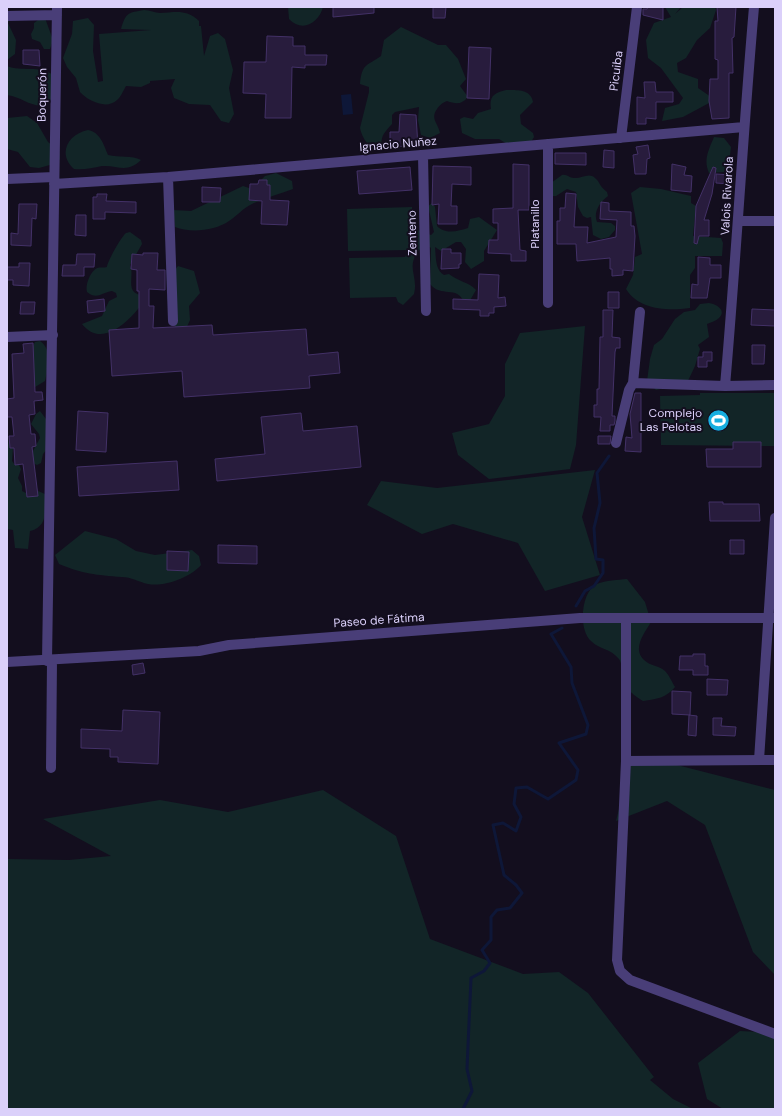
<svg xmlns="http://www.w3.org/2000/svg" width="782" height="1116" font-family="'DM Sans',sans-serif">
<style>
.green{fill:#122527}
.water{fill:#0e1738}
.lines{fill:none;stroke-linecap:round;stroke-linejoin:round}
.stream{stroke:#0e1738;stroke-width:3}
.building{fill:#281c3d;stroke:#433167}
.minor{stroke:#493e78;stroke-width:10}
.labels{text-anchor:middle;stroke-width:4;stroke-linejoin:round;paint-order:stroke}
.street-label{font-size:12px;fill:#dbd0fa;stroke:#130e1e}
.poi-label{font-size:12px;fill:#dbd0fa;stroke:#130e1e;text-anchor:end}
</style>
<rect width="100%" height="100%" fill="#130e1e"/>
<path class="green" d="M7 7 10 18 8 23 16 40 15 54 7 60Z
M288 7H323C319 23 302 33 289 19Z
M665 7H681L675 14 683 7H715L716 10 710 28 697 40 686 58 677 63 678 72 698 79V88L711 97V102L683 117 662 121 665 108 679 104 683 98 661 68 648 58 646 40 654 23 671 17Z
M144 10C150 10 155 13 160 13 176 12 187 9 199 21V26H201L204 56 210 36 218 33 225 39 233 70 229 88 234 114 229 123 221 121 210 105 189 104 174 98 171 88 175 79 150 81V83L141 87 126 86C123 91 121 97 117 100 107 110 88 101 80 92L76 78 67 67 63 58 72 34 73 21 88 18 94 25 93 51 98 82 103 81 99 34 151 30 121 29C126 12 128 13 144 10Z
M41 18H45L53 40 50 49H44L40 42 32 39 31 34 34 28V23Z
M401 27 438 45H446L458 59 466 79 460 86 468 97C461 105 456 104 447 101 442 103 440 105 437 109 430 119 438 123 440 133L430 138 421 135 418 120 419 107 395 112 392 115V124C384 133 380 136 382 149L378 151C369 148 362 138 360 128L369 92V87L360 84C362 63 367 66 381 56L384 40Z
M7 66C21 72 40 65 53 75V97L47 105C30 108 23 97 7 95Z
M506 90C517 90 531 89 533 102L520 115 521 124 533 133 534 137 531 142 512 147 499 139H475L462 133 460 119 464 117 473 119 478 113 491 109C489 96 494 93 506 90Z
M27 116 37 123 48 142 59 150 60 159 57 163 39 168 30 167 18 152 7 149V118Z
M88 130C100 132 104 145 108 155 119 158 132 155 141 160 126 174 119 165 102 166 92 168 84 170 74 169 57 154 68 134 88 130Z
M714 137 724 138 731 147 729 164 724 172 709 173C703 160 709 149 714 137Z
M276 173 292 181 293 189C279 194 265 198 252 204 243 208 237 216 229 221 215 231 190 233 175 227L173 210 191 211 243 186 252 189 265 176Z
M562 175C567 174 569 178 574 178 581 179 589 172 595 178 601 183 598 185 607 192L608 196C600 202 593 212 597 222L611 223 615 226V230L609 237 601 239 593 235 591 217 587 218 583 216 578 207 576 192 567 189 556 196H551V183Z
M640 187 661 189 691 196V203L696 206 693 236 721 238 723 243 722 256H695V268L690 275V308C667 311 639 310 626 289L633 275 635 257 642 254 631 193Z
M432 203 435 207 437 226C445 235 459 231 468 228L470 219 479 217 497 230 484 251V261L471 269 465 262 466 249 461 242H456L441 251 435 247C436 257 435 270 444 275L449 274C457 281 469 282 476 290L469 302H464C457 285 441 298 430 284L431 248 427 245 423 246C403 266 419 274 414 294L403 305 398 302 396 297 350 298 349 258 405 257 409 250 348 251 347 209 412 207 413 231 418 230 431 235 434 232 428 206Z
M130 232 141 240 142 244 130 265C134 273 128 286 134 292 138 295 142 295 145 300 133 317 103 351 82 324L102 316 109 301 117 297 116 293 112 291C101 293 97 300 87 292 85 285 90 272 97 268 100 267 104 268 107 267 107 262 121 237 126 233Z
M178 266 194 271 200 293 189 306 190 320 186 329 175 330 174 316 167 298 171 275Z
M709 303C716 304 727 310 719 318 716 321 711 322 707 324L709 337 698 345 700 349 695 366 687 383 656 390 647 381 650 359 654 345 662 339 675 319 684 312 695 310 700 304Z
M585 326 576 445 570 469 489 479 458 455 452 433 489 424 505 396V364L520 333Z
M40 341C53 350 48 368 45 381L35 387 33 385 34 358 32 348 35 342Z
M700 393H775V446L661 445 660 396 700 395Z
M40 411 46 419 48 448 43 454 41 463 37 465 33 463V451L40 438 39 434 31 424 36 414Z
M7 433 9 445 13 448 12 461 15 465H19L21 469 18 478 22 486V491L30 495 38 491 45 494C46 509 48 527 30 531L28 549 15 548 13 530 7 529Z
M595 470 582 517 600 575 545 591 518 543 453 524 422 534 367 505 381 481 437 488Z
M85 531 116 539 136 551 155 555 192 550 199 556 201 565C191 577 165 587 148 584 139 582 131 577 122 577 96 575 83 574 59 564L55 555Z
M627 579 645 602 651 622C643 635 630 652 648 663 653 666 659 666 665 671 669 675 672 682 675 687 666 698 657 699 643 701 636 697 625 689 623 679 621 672 623 665 619 659 610 648 600 650 591 641 578 630 581 591 597 584 606 580 618 580 627 579Z
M630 764 677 765 775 790V975L753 952 705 825 667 801 616 821Z
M323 790 396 836 430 939 523 974 559 972 588 993 654 1077 650 1080 673 1099 693 1109H7V859L69 860 111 856 43 819 160 800 228 812Z
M740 1031 759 1032 775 1039V1109H723L707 1099 698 1063Z"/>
<path class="water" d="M351 94 353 114 343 115 341 95Z"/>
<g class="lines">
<path class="stream" d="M576 606 585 591 594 586 603 573V560L596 559 594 528 600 503 597 473 609 456
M463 1109 472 1091 467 1069 471 978 484 971 490 963 482 950 491 940V917L497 910 510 908 522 893 516 885 504 875 493 825 503 823 516 831 521 817 514 804 516 788 527 787 548 799 576 780 578 770 559 743 586 734 588 725 572 683 571 667 551 634 562 628"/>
</g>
<path class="building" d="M333 7H374V13L333 17Z
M433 7H446L445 18H433Z
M648 7H663V20L643 15V9H647Z
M717 7H736L734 37 732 38 733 73H729V118L712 119 709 101 710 79H718V60L715 59V21H718Z
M267 36 293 37V46H305V55H327L326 65H305V68L292 67 291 118H265L266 94 243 93 244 62H266Z
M469 47 491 48 489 99 467 98Z
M23 50H39L40 66 23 64Z
M644 82H655L656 92H673V102H656V119L646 118V124H637V97L645 98Z
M400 114 416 115 418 147 390 146V132H399Z
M648 145 650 158 647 159 646 174H635L633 155 638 154 636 147Z
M604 150 614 151V168L603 167Z
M555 153H586V165L555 164Z
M513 164 529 165V210H518L520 250 526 251V261H511V254L488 253 489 240H498V223H493V209L513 208Z
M672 164 686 167 684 175 692 176 691 192 671 190Z
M433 166 471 167V185L452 184 451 206H457V224H438L439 204 432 205Z
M410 167 412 190 359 194 357 171Z
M713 167 716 168 712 194 704 220H709V236H699L697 244 694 243 696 206Z
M716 174 731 175V184L716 183Z
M259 180H267V185H270V200L289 201 287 225 261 224 262 201 249 200 250 184H258Z
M202 187 221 188 220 202H202Z
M566 193 576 194 574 227H588L587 243 616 237 617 220 600 219 601 202 609 203V211L631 212V226H634L635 236 633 271 623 270V275L612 276V269H610V258L577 261 576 244H557V221H560V208H565Z
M97 194H107L106 201 136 202V213L105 212V219H93V197H97Z
M19 204H37L36 219 32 218 31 246 11 245V233L18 234Z
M76 215H86V236L75 235Z
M442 249H451V253H461V264H459V268L441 269Z
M143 253H158L157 270H165V290L149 289V306H154L153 328 212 325 213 335 306 329 308 355 338 352 340 373 309 376 310 388 184 397 182 371 112 376 109 330 139 328V291H137V270L131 269 132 254 143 255Z
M77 254H95L94 267H84V276H62L63 265H76Z
M698 257 710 258V265H721V278H710L707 298H691L692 284 698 285Z
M19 263H30L29 286 13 285V280H7V267H19Z
M479 274 499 275 498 298 505 297 506 306 494 307V313H489V316H480V310L453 309V299L478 300Z
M608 292H619V308H608Z
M104 299 105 311 88 313 87 301Z
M21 302H35L34 314H20Z
M752 309 775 310V326L751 325Z
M603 310H613L612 337 620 338V348H616L615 352 612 416H615V421L614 425H610V431H600L601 417H594V405H597V389H599L600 337H603Z
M33 343 35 392H42L43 400 34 401 35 414 29 415 31 434H35L36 446 32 447 38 496 27 497 23 464 15 465 14 448H10L9 436H14L12 417H7V399L14 398 12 354 24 353 23 344Z
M752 345H765L764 364H752Z
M703 352H712V361H707V367H698V357H703Z
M635 393H641V452L625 451 626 437 632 438 630 414Z
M78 411 108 413 106 452 76 450Z
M301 413 303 431 357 426 361 467 217 481 215 459 265 454 261 417Z
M598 436H611L610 444H598Z
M733 442H761V467H707L706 449H733Z
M177 461 179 490 79 496 77 467Z
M709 502H723V504H759L760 521H710Z
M730 540H744V554H730Z
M218 545 257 546V564L218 563Z
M167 551 189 552 188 571 167 570Z
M693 654H705V666H708V675H693V670H679L680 656H693Z
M143 663 145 673 133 675 132 665Z
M707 679 728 680 727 695H707Z
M672 691 691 692 690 715 672 714Z
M123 710 160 712 158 764 118 762V757H110V749L81 748V729L122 731Z
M689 715 697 716 696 736 688 735Z
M713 718H722L721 726 736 727 735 736 713 735Z"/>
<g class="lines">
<path class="minor" d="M7 16 57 15
M621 138 637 7
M423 155 426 311
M168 177 173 321
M7 179 54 177
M54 184 168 177 744 127
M739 221H775
M548 303V144
M7 337 53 335
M633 383 725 386 775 385
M725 386C736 260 743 133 754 7
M616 443 629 390 633 383 640 312
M626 618V761L617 960 620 971 630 980 775 1034
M47 661 57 7
M7 662 199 651 229 645 580 618H775
M759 760 775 518
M626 761 775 760
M51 768 52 661"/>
</g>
<defs>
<symbol id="stadium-disc" viewBox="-11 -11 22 22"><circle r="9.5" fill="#17aee0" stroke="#130e1e"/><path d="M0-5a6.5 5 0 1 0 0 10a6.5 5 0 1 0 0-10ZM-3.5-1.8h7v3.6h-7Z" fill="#fff"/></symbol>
</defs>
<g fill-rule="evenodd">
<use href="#stadium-disc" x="706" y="408" width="25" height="25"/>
</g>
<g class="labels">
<g class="street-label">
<text transform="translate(616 71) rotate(-83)" y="4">Picuiba</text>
<text transform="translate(42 95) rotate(-89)" y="4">Boquerón</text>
<text transform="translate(398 144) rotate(-5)" y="4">Ignacio Nuñez</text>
<text transform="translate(727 196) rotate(-87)" y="4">Valois Rivarola</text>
<text transform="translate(535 224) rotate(-90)" y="4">Platanillo</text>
<text transform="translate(412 233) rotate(-91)" y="4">Zenteno</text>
<text transform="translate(379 620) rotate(-4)" y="4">Paseo de Fátima</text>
</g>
<g class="poi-label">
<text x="702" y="417">Complejo<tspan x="702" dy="14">Las Pelotas</tspan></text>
</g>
</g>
<rect width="782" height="1116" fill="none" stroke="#dbd0fa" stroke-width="16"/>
</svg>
